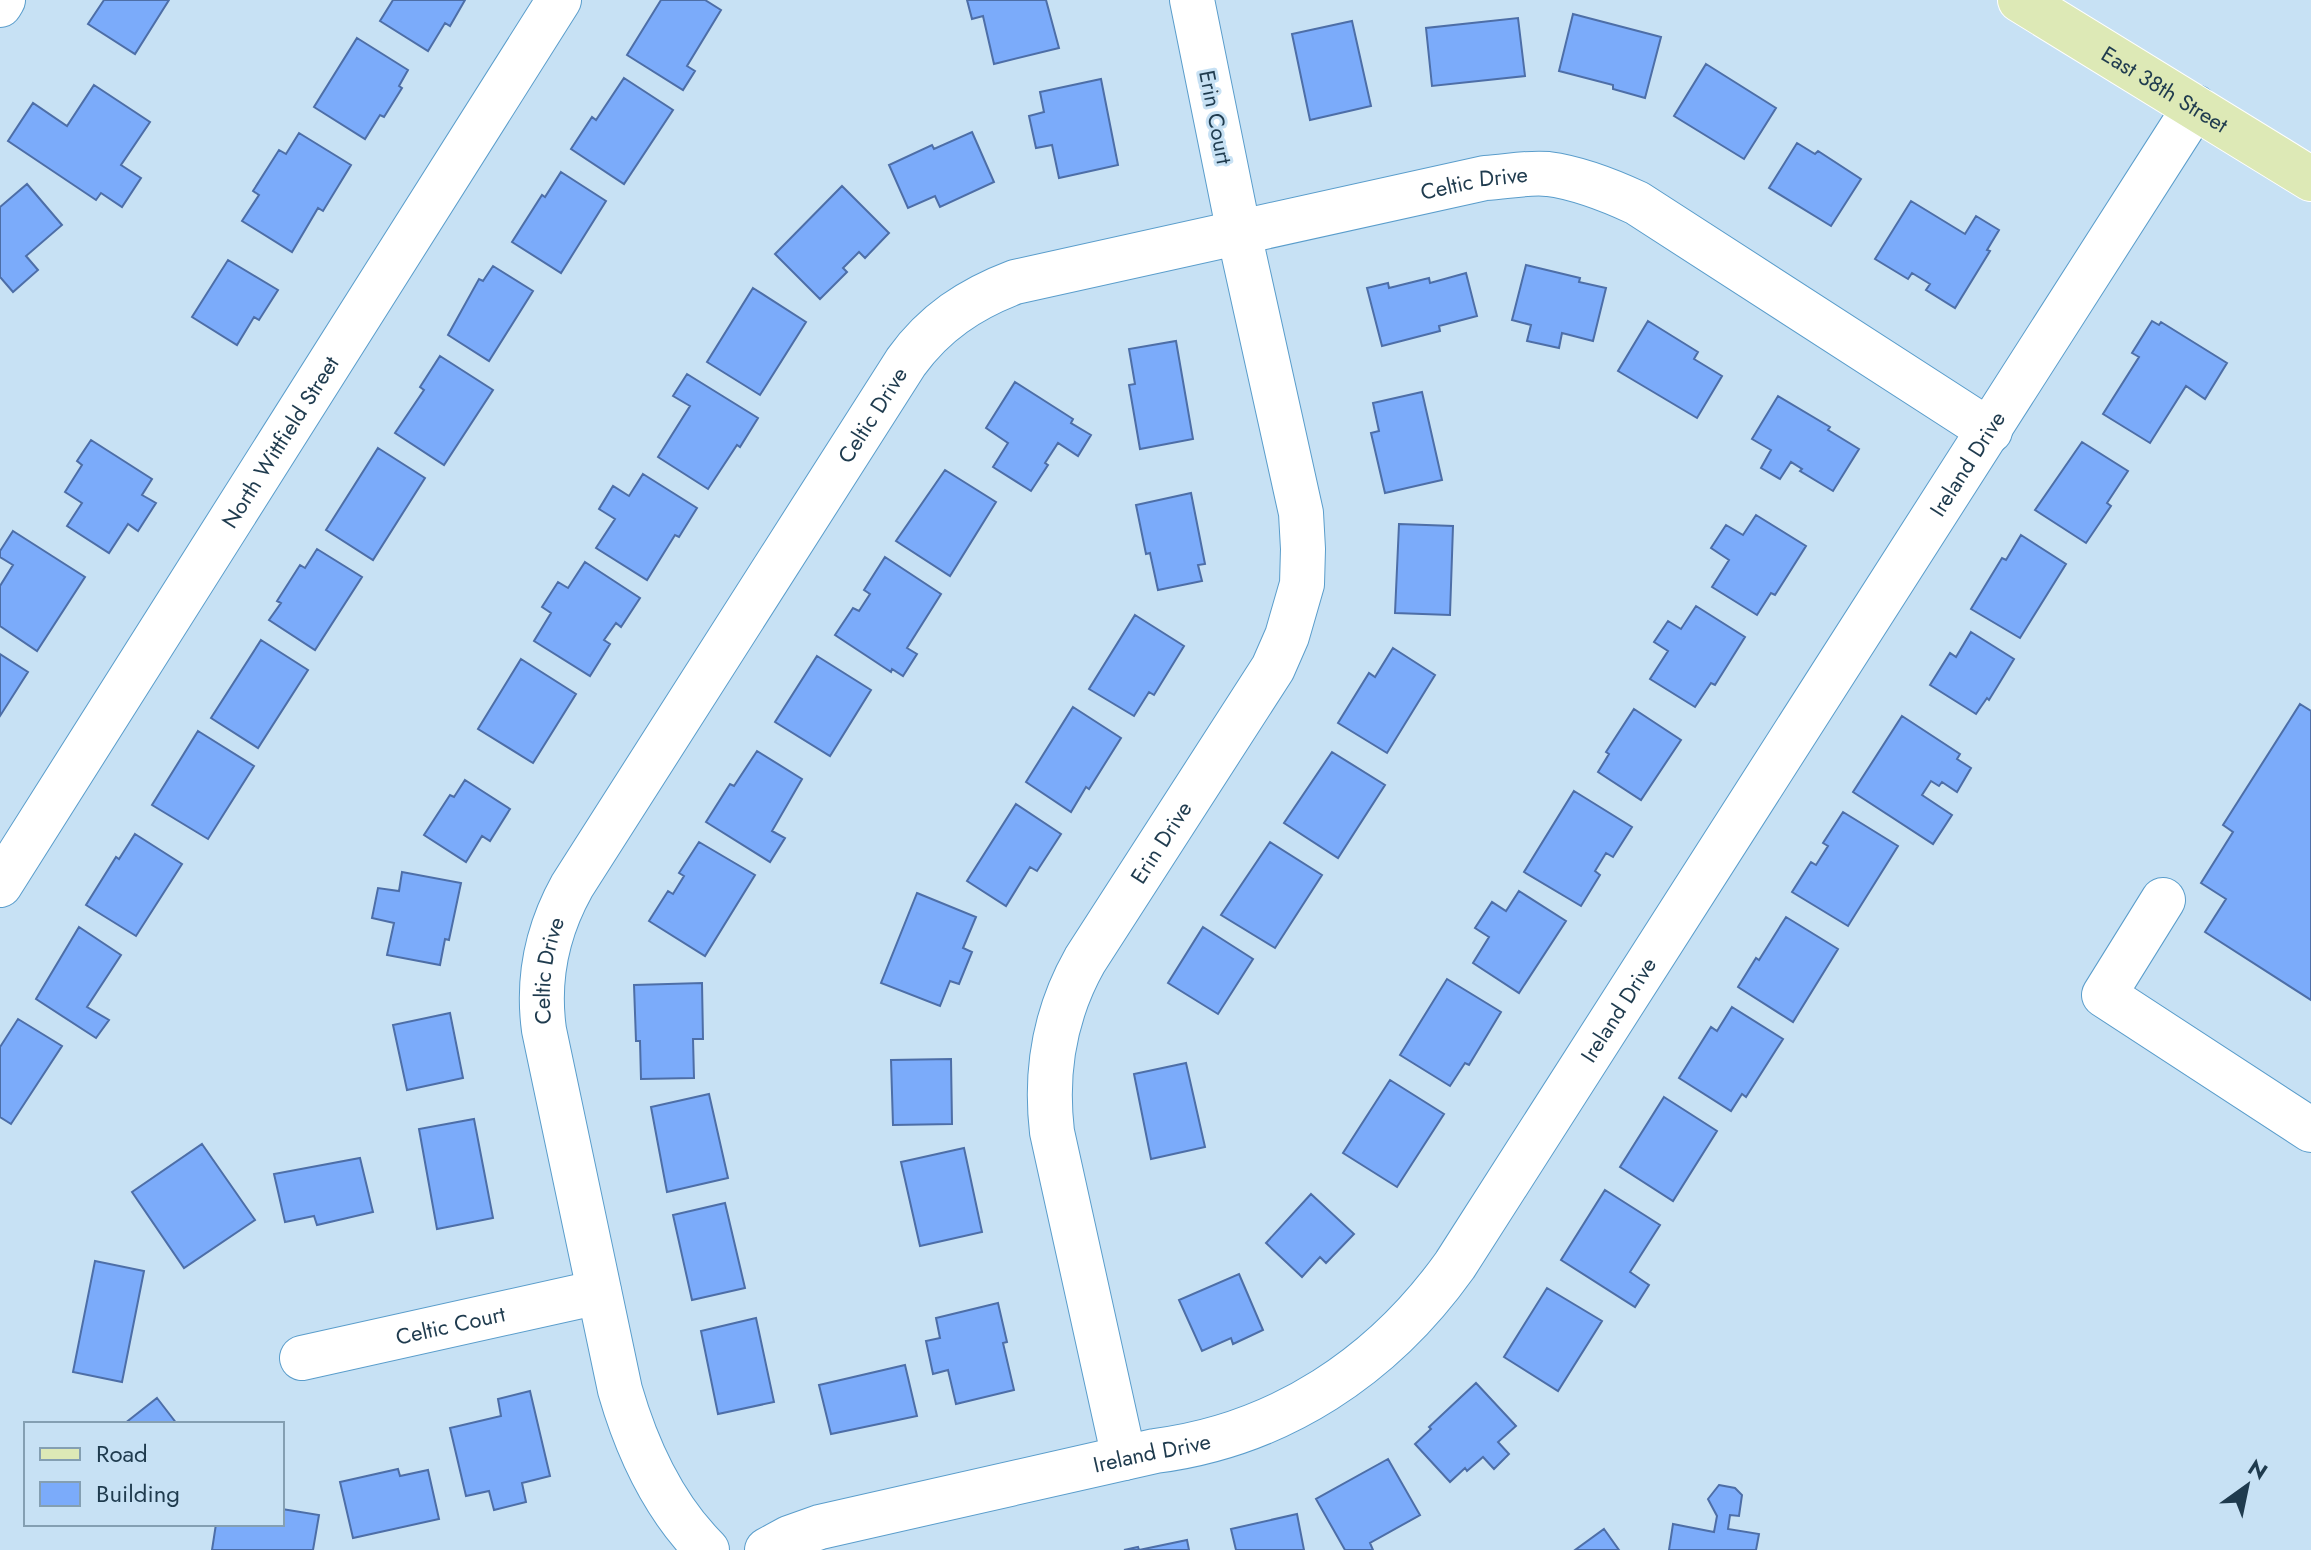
<svg xmlns="http://www.w3.org/2000/svg" width="2311" height="1550" font-family="Jost,sans-serif">
<style>
.building{fill:#7babfa;stroke:#4d6ea7;stroke-width:2}
.lines{fill:none;stroke-linecap:round;stroke-linejoin:round}
.minor-casing{stroke:#5a9dcb;stroke-width:46}
.major-casing{stroke:#fff;stroke-width:46}
.minor{stroke:#fff;stroke-width:44}
.major{stroke:#dde9b6;stroke-width:44}
.labels{text-anchor:middle;stroke-width:6;stroke-linejoin:round;paint-order:stroke}
.street-label{font-size:22px;fill:#1f3b4e;stroke:#c7e1f4}
</style>
<rect width="100%" height="100%" fill="#c7e1f4"/>
<path class="building" d="M104 0H169L135 54 88 24Z
M393 0H465L450 26 445 23 428 51 380 21Z
M661 0H705L721 10 687 66 695 71 683 90 627 55Z
M967 0H1046L1059 48 994 64 983 16 972 19Z
M1573 14 1661 37 1645 98 1613 89V85L1559 71Z
M1518 18 1525 76 1432 86 1426 28Z
M1352 21 1371 106 1310 120 1292 34Z
M357 38 408 70 399 86 402 88 384 117 380 115 365 139 314 107Z
M1706 64 1776 108 1744 159 1674 116Z
M624 78 673 110 624 184 571 149 592 117 596 120Z
M1101 79 1118 165 1059 178 1052 145 1036 148 1029 116 1044 112 1040 92Z
M94 85 150 122 121 165 141 178 122 207 101 193 96 200 8 141 33 103 67 126Z
M972 132 994 182 940 207 935 196 908 208 889 165 932 145 934 149Z
M299 133 351 165 323 211 318 208 292 252 242 221 259 195 253 191 279 150 286 154Z
M1797 143 1815 154 1818 151 1861 179 1831 226 1769 188Z
M561 172 606 201 561 273 512 242 542 195 545 197Z
M27 184 62 225 26 256 38 270 13 292 0 277V207Z
M842 186 889 233 865 258 859 252 843 268 847 272 820 299 775 254Z
M1911 201 1965 234 1976 216 1999 230 1987 250 1990 251 1955 308 1926 290 1930 284 1912 273 1908 279 1875 259Z
M228 260 278 290 259 320 254 317 237 345 192 317Z
M1526 265 1580 278 1579 282 1606 288 1593 341 1562 333 1559 348 1527 341 1531 325 1512 320Z
M493 266 533 291 489 361 448 335 479 279 483 281Z
M1466 273 1477 316 1439 326 1440 331 1382 346 1367 288 1388 283 1389 288 1429 278 1430 283Z
M753 288 806 322 760 395 707 362Z
M1648 321 1698 352 1694 359 1722 376 1697 418 1618 371Z
M2152 321 2159 325 2161 322 2227 363 2205 399 2186 386 2150 443 2103 414 2139 357 2132 353Z
M1176 341 1193 439 1140 449 1129 385 1135 384 1129 349Z
M440 356 493 390 444 465 395 433 424 390 420 387Z
M687 374 758 418 740 447 737 445 708 489 658 457 690 406 673 396Z
M1015 382 1073 419 1071 423 1091 435 1078 456 1058 443 1045 463 1048 465 1031 491 993 467 1008 443 986 428Z
M1422 392 1442 480 1385 493 1371 433 1379 431 1373 403Z
M1778 396 1830 427 1828 430 1859 449 1833 491 1800 471 1802 469 1791 462 1780 479 1761 468 1771 450 1752 439Z
M91 440 152 479 142 495 156 503 138 531 128 524 109 553 67 526 82 503 65 492 82 465 77 461Z
M2082 442 2128 471 2107 503 2111 506 2086 543 2035 510Z
M378 448 425 478 373 560 326 530Z
M945 470 996 502 950 576 896 541Z
M643 474 697 508 679 537 675 535 647 580 596 548 615 519 599 509 613 486 629 496Z
M1191 493 1205 564 1198 565 1202 581 1158 590 1150 553 1146 554 1136 505Z
M1756 515 1806 546 1775 595 1771 593 1757 615 1712 587 1729 560 1711 548 1726 525 1743 535Z
M1399 524 1453 526 1450 615 1395 613Z
M13 531 85 577 37 651 0 626V586L13 565 0 557V551Z
M2021 535 2066 564 2020 638 1971 609 2002 558 2006 560Z
M317 549 362 577 315 650 269 620 281 603 277 601 300 565 305 568Z
M885 557 941 594 907 648 917 654 903 676 892 669 891 672 835 635 853 608 859 611 870 594 864 590Z
M585 562 640 598 621 627 616 623 604 640 610 644 590 676 534 641 551 613 542 607 558 582 568 588Z
M1696 606 1745 637 1715 685 1711 683 1695 707 1650 679 1668 651 1654 642 1668 621 1681 629Z
M1135 615 1184 646 1154 695 1149 692 1134 716 1089 689Z
M1971 632 2014 659 1989 700 1987 698 1976 714 1930 685 1950 653 1956 657Z
M261 640 308 670 258 748 211 718Z
M1393 648 1435 675 1387 753 1338 723 1369 673 1375 677Z
M0 654 28 672 0 716Z
M817 656 871 690 830 756 775 722Z
M521 659 576 694 533 763 478 729Z
M2300 704 2311 711V1000L2205 932 2226 899 2201 883 2233 832 2223 825Z
M1073 707 1121 738 1089 789 1086 787 1071 812 1026 782Z
M1634 709 1681 740 1641 800 1598 772 1609 754 1606 752Z
M1902 716 1960 754 1957 759 1971 768 1957 792 1942 782 1939 786 1931 781 1922 795 1952 815 1933 844 1853 792Z
M198 731 254 766 208 839 152 805Z
M757 751 802 779 772 831 785 838 770 862 706 822 730 784 734 786Z
M1332 752 1385 785 1338 858 1284 823Z
M465 780 510 809 490 841 482 836 466 862 424 835 450 795 454 797Z
M1574 791 1632 827 1613 857 1606 853 1595 871 1600 875 1581 906 1524 872Z
M1016 804 1061 834 1037 871 1030 867 1006 906 967 881Z
M1843 812 1898 846 1848 926 1792 892 1811 862 1816 865 1828 846 1823 843Z
M135 834 182 864 136 936 86 905 116 857 119 859Z
M699 842 755 875 705 956 649 921 668 891 673 894 684 876 679 873Z
M1270 842 1322 875 1275 948 1221 915Z
M402 872 461 883 449 940 445 939 440 965 387 955 394 923 372 918 378 888 399 891Z
M1519 891 1566 921 1519 993 1473 963 1489 937 1475 928 1492 902 1506 911Z
M917 893 976 917 963 948 972 952 959 984 950 981 940 1006 881 983Z
M1786 917 1838 949 1793 1022 1738 987 1756 958 1759 960Z
M79 927 121 955 87 1007 109 1020 96 1038 36 999Z
M1203 927 1253 959 1218 1014 1168 983Z
M1447 979 1501 1012 1469 1065 1465 1063 1450 1086 1400 1055Z
M702 983 703 1039H693L694 1078 641 1079 640 1041H636L634 985Z
M1732 1007 1783 1039 1746 1097 1742 1094 1731 1111 1679 1078 1711 1027 1717 1031Z
M450 1013 463 1078 407 1090 393 1025Z
M18 1019 62 1046 11 1124 0 1117V1047Z
M951 1059 952 1124 893 1125 891 1060Z
M1186 1063 1205 1147 1151 1159 1134 1074Z
M1390 1080 1444 1114 1397 1187 1343 1153Z
M709 1094 728 1178 667 1192 651 1107Z
M1664 1097 1717 1131 1673 1201 1620 1167Z
M474 1119 493 1218 437 1229 419 1129Z
M202 1144 255 1220 184 1268 132 1192Z
M964 1148 982 1232 920 1246 901 1162Z
M360 1158 373 1212 317 1225 314 1216 285 1222 274 1174Z
M1605 1190 1660 1225 1630 1272 1649 1285 1635 1307 1561 1260Z
M1311 1194 1354 1234 1326 1263 1320 1257 1302 1277 1266 1243Z
M725 1203 745 1288 692 1300 673 1215Z
M95 1261 144 1271 122 1382 73 1372Z
M1239 1274 1263 1330 1233 1344 1231 1338 1202 1351 1179 1300Z
M1547 1288 1602 1321 1558 1391 1504 1357Z
M998 1303 1007 1342 1003 1343 1014 1390 956 1404 948 1370 933 1374 926 1341 940 1338 936 1318Z
M756 1318 774 1402 718 1414 701 1331Z
M905 1365 917 1416 831 1434 819 1385Z
M1476 1383 1516 1426 1498 1442 1509 1454 1494 1469 1483 1457 1467 1471 1465 1468 1450 1482 1415 1444 1431 1429 1429 1427Z
M530 1391 550 1476 522 1483 526 1502 494 1510 489 1491 466 1496 450 1428 501 1416 498 1399Z
M157 1398 177 1424H124Z
M1388 1459 1420 1515 1370 1543 1373 1550H1345L1316 1499Z
M398 1469 400 1476 428 1470 439 1519 353 1538 340 1482Z
M1719 1485 1735 1488 1742 1495 1739 1516 1730 1515 1728 1529 1759 1534 1756 1550H1669L1673 1524 1714 1532 1717 1516 1708 1499Z
M282 1509 319 1515 313 1550H212L216 1524H282Z
M1297 1514 1304 1550H1236L1231 1529Z
M1604 1529 1619 1550H1575Z
M1187 1540 1189 1550H1124L1138 1547 1139 1550Z"/>
<g class="lines">
<defs>
<g id="minor">
<path d="M0 5 3 0"/>
<path id="s1" d="M0 885 559 0"/>
<path d="M2163 900 2104 995 2311 1130"/>
<path id="s2" d="M302 1358 599 1292"/>
<path id="s3" d="M1124 1458 1052 1132C1045 1072 1055 1013 1085 960L1273 668 1287 636 1302 584 1303 549 1301 513 1239 233 1192 0"/>
<path id="s4" d="M707 1550C663 1506 637 1449 620 1390L544 1030C537 979 547 931 572 886L906 362C934 323 970 299 1015 282L1485 178C1506 177 1526 172 1548 174 1579 178 1609 190 1637 203L1990 431"/>
<path id="s5" d="M767 1550 789 1538 820 1527 1155 1451C1280 1435 1383 1366 1455 1265L2195 107"/>
</g>
<g id="major">
<path id="s6" d="M2020 0 2311 179"/>
</g>
</defs>
<use href="#minor" class="minor-casing"/>
<use href="#major" class="major-casing"/>
<use href="#minor" class="minor"/>
<use href="#major" class="major"/>
</g>
<g class="labels">
<g class="street-label">
<text dy="8" stroke="none"><textPath href="#s6" startOffset="170">East 38th Street</textPath></text>
<text transform="translate(1216 117) rotate(79)" y="8">Erin Court</text>
<text dy="8" stroke="none"><textPath href="#s4" startOffset="1930">Celtic Drive</textPath></text>
<text dy="8" stroke="none"><textPath href="#s4" startOffset="1260">Celtic Drive</textPath></text>
<text dy="8" stroke="none"><textPath href="#s1" startOffset="524">North Wittfield Street</textPath></text>
<text dy="8" stroke="none"><textPath href="#s5" startOffset="1716">Ireland Drive</textPath></text>
<text dy="8" stroke="none"><textPath href="#s3" startOffset="652">Erin Drive</textPath></text>
<text dy="8" stroke="none"><textPath href="#s4" startOffset="612">Celtic Drive</textPath></text>
<text dy="8" stroke="none"><textPath href="#s5" startOffset="1068">Ireland Drive</textPath></text>
<text dy="8" stroke="none"><textPath href="#s2" startOffset="152">Celtic Court</textPath></text>
<text dy="8" stroke="none"><textPath href="#s5" startOffset="398">Ireland Drive</textPath></text>
</g>
</g>
<rect x="24" y="1422" width="260" height="104" fill="#c7e1f4" stroke="#849fb2" stroke-width="2"/>
<rect x="40" y="1448" width="40" height="12" fill="#dde9b6" stroke="#849fb2" stroke-width="2"/>
<text x="96" y="1462" font-size="24" fill="#1f3b4e">Road</text>
<rect x="40" y="1482" width="40" height="24" fill="#7babfa" stroke="#849fb2" stroke-width="2"/>
<text x="96" y="1502" font-size="24" fill="#1f3b4e">Building</text>
<g transform="translate(2247 1486) rotate(33)" stroke="#c7e1f4" stroke-width="6" paint-order="stroke">
<path d="M0-6L14 30L0 20L-14 30Z" fill="#1f3b4e"/>
<text y="-12" font-size="22" font-weight="bold" text-anchor="middle" fill="#1f3b4e">N</text>
</g>
</svg>
